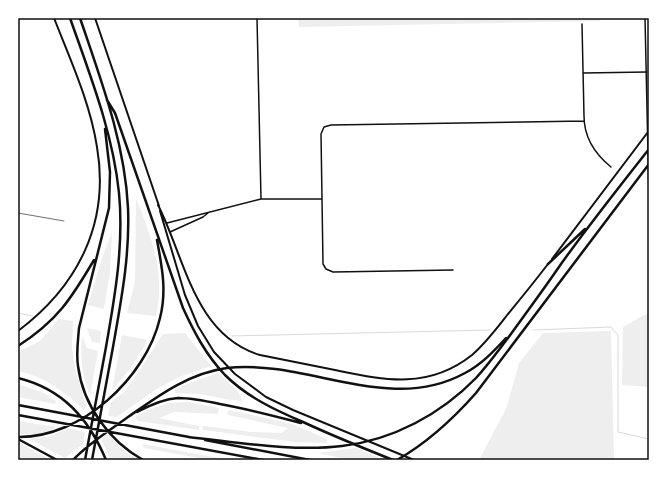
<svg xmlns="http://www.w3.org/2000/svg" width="667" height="478" font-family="'IBM Plex Serif',serif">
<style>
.green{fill:#eee}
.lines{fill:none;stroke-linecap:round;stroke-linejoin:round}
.stream{stroke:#d9d9d9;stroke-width:1}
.minor{stroke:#111;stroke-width:1.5}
.tertiary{stroke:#111;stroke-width:1.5}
.secondary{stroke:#111;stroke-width:2}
.motorway{stroke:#111;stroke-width:2.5}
.rail{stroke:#707070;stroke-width:1}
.neatline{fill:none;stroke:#111;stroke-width:1.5}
</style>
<rect width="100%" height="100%" fill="#fff"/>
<path class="green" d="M298 18H599L600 21 299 27Z
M136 198C148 228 161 261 159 294 159 302 157 309 156 316L127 313 135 282Z
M112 232 110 272 104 309 88 305 102 258Z
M648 313V387L622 385 623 327Z
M59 319 73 321 72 348 76 373 86 405 84 410C64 391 45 377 18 371V352L40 341Z
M87 328 101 331 100 343 92 342Z
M611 331 614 460H479L506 409 519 363 543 333Z
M185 333 211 366 179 377 155 390 117 417 108 416 111 402 124 392 136 376 163 334Z
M122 335 148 340 130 369 112 390Z
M82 336 87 348 98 351 90 396C82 375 80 357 82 336Z
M219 373 238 392 243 401 231 400 200 394 175 393V389L200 379Z
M18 384 44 393 56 401 55 404 18 397Z
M189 402 219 408 218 414 174 412 159 418 199 426V430L138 421 135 417 148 410 169 403Z
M229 410 292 424 327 439V443L295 442 203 430 202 426H205L251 432 281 433 288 428 228 415 227 412Z
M18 421 56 427C49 433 26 437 18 433Z
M68 428 85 432 83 444 65 458 29 439 51 436Z
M106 435H109L127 453 139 460H111L101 439Z
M18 442 51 460H19Z
M142 444 230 460H210L144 448Z
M356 448 384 460H350L318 453Z"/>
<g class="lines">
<path class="stream" d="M18 313 32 316
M533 330 611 327 618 335V432L649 439
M232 336 490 330"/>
<path class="minor" d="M257 18 261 199
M582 24 584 116C584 138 595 154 611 167
M583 73 647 72
M167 223 261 199H322
M170 232 203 217 208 213
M453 270 333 272 326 269 323 264 321 134 324 127 331 125 584 121"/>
<path class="tertiary" d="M645 18 649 200"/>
<path class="secondary" d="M95 18 159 206
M158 205C185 258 194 335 260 355 285 360 310 365 335 370 384 380 428 390 472 355 486 343 497 328 508 314 522 297 535 281 548 264
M160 211 185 295 198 326 214 352 235 374 266 397 293 410 414 460
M552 259 648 132
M18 331C78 286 110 223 97 147 90 102 70 59 54 18"/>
<path class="motorway" d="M70 18C90 75 113 133 119 193 124 245 115 296 106 347 99 384 92 422 85 460
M80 18C101 80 125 143 128 208 130 256 121 301 113 347 106 384 99 422 92 460
M107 100 115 113 183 308C194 332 206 355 225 375 247 397 275 410 303 422 333 436 363 448 393 460
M105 129 110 172 109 208 79 328C78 341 76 353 78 366 83 405 109 441 143 460
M548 264 585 229
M18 346C57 321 71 299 94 260
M18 378C63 389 89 419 106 460
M18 405 189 437
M137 412C150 405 163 399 178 398 192 398 206 401 220 404 248 409 274 416 301 423
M18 415 263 460
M18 437C81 438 146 378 160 318 167 291 162 267 157 240
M188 437C237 442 293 452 342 446 393 440 441 414 476 378 488 365 498 351 508 338 526 313 544 289 561 264 589 225 619 187 649 149
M18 439 57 460
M205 440 310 460
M73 460C89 443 109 431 128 417 158 396 189 373 227 368 307 359 389 415 465 373 481 365 494 351 506 338
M397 460C427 443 453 419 476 393L649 164"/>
<path class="rail" d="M18 213 64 221"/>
</g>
<rect width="667" height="478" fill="none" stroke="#ffffff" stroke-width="38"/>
<rect x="19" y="19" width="629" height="440" class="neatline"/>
</svg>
